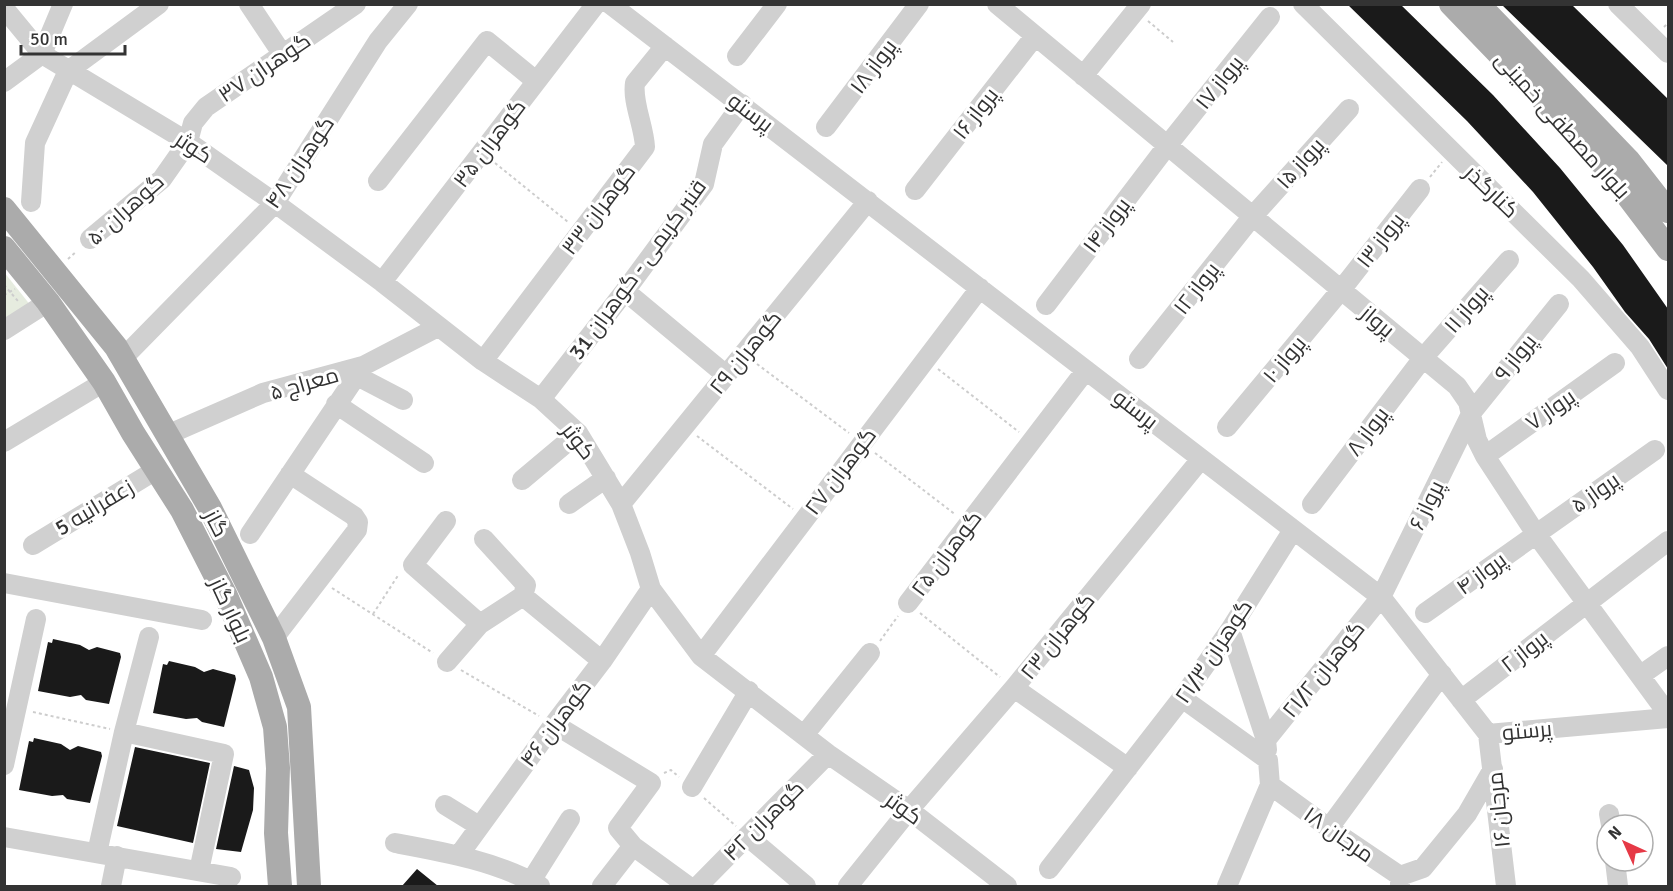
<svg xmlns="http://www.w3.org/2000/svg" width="1673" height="891" font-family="Signika,Cairo,sans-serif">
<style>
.green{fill:#e6ecdf}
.building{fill:#1a1a1a}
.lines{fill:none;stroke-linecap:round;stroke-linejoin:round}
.path{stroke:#cdcdcd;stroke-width:2;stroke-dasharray:3 3;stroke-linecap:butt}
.minor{stroke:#d0d0d0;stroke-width:20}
.major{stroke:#ababab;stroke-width:24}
.labels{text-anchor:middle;stroke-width:6;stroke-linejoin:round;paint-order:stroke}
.street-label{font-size:22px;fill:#333;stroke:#fff}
</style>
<rect width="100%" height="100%" fill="#fff"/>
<path class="green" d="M4 272 31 306 4 322Z"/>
<path class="building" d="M1347 4H1400L1493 95 1560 168 1623 245 1668 309V369L1649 339 1625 312 1593 267 1533 192 1467 121Z
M1501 4H1571L1668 99V166Z
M53 639 80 645 89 650 97 647 120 653 121 657 109 704 86 700 81 695 70 697 38 691 48 642 52 643Z
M169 661 195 667 204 672 213 669 235 675 236 679 224 727 202 722 197 718 186 719 153 713 163 664 167 665Z
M34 738 61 744 70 750 78 746 101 752 102 756 90 803 67 799 63 795 52 796 19 790 29 741 33 742Z
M135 747 210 763 193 843 117 826Z
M234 766 249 770 254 788 253 810 241 852 216 849Z
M417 869 438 886H402Z"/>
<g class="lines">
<path class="path" d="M1148 21 1173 42
M1664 27 1668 23
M495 163 568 222
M1430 177 1442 162
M68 259 77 251
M4 285 18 301
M4 295 15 289
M757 364 849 433
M938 369 1019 432
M697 436 793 509
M875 453 956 515
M332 588 433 653
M920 613 1000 677
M373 614 399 574
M880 641 898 616
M461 670 539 716
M33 712 110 729
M664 773 671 770 679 777
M704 798 736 826"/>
<path class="minor" d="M249 4 283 55
M610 4 1381 597 1488 734 1668 718
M997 4 1457 386 1468 402 1477 440 1485 456 1536 534 1668 714
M1303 4 1581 279 1640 347 1668 390
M1618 4 1668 53
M4 8 42 54 188 142 275 203 382 282 483 361 541 399 578 433 621 504 640 553 651 589 701 656 828 754 909 810 1007 886
M737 56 777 4
M1083 76 1141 4
M4 82 42 54 63 4
M826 127 919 4
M378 181 487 41 536 81
M915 190 1035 36
M31 202 35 143 68 71 159 4
M90 239 162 179 188 142 193 123 206 107 356 4
M382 282 596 4
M625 291 726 375
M1046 305 1167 146 1270 17
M4 330 48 302
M123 358 275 203 378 41 408 4
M1139 359 1252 217 1349 109
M483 361 645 147C644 126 632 102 635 83L665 46
M357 376 403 400
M541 399 625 291 704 184 713 144 742 104
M336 404 424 463
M1227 427 1341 290 1420 189
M167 435 263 393 363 366 438 327
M4 442 104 382
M1485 456 1615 363
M522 480 578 433
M569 504 606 478
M621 504 868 201
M1312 504 1423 358 1509 260
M446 521 413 565 480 624
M250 534 363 366
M484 539 526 585 523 596 602 661
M33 545 156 470
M4 583 202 620
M908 603 1086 370
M1425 613 1655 450
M1230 630 1266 740 1267 750
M274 638 357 530 358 522 354 516 290 474
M701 656 980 288
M447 662 480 624 523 596
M1641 675 1668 656
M1014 688 1128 768
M1182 698 1268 760 1270 785 1227 886
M1461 700 1668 541
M554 724 651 783 618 828 633 846 602 886
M124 732 224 754 199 871
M1488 734 1506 886
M804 735 870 653
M1266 740 1381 597 1472 412 1559 304
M4 765 36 619
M1270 785 1329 828 1400 876V886
M692 787 749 691
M445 805 479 826
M1609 814 1611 825
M1329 828 1442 674
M747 836 806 886
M4 837 231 877
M395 843C444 852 496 861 540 886
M633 846 688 886
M97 853 124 732 149 637
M459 855 554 724 602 661 651 589
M1615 861 1618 886
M1049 869 1182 698 1230 630 1293 530
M1400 876 1423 868 1467 814 1493 769
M531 881 570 819
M111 886 117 856
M698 886 828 754
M848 886 909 810 1014 688 1201 459"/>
<path class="major" d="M1451 4 1536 92 1612 175 1668 249
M1478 4 1628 160 1668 211
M4 209 116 347 210 508 274 638 299 707 309 886
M4 248 48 302 104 382 133 433 182 510 226 596 261 677 275 727 278 768 276 833 280 886"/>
</g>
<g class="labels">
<g class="street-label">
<text transform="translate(873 66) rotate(-53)" y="8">پرواز ۱۸</text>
<text transform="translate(264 67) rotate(-34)" y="8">گوهران ۳۷</text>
<text transform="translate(1219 82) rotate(-51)" y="8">پرواز ۱۷</text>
<text transform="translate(751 112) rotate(37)" y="8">پرستو</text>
<text transform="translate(975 113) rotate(-52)" y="8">پرواز ۱۶</text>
<text transform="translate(1563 125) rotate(48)" y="8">بلوار مصطفی خمینی</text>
<text transform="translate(489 143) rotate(-53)" y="8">گوهران ۳۵</text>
<text transform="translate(194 147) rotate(33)" y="8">کوثر</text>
<text transform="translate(299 162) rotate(-56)" y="8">گوهران ۴۸</text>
<text transform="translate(1300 163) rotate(-48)" y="8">پرواز ۱۵</text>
<text transform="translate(1492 191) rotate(44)" y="8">کنارگذر</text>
<text transform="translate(125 209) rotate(-42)" y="8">گوهران ۵۰</text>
<text transform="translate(598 209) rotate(-53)" y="8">گوهران ۳۳</text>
<text transform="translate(1106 225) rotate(-53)" y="8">پرواز ۱۴</text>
<text transform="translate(1380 240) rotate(-52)" y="8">پرواز ۱۳</text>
<text transform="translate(637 269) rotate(-54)" y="8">قنبر کریمی - گوهران 31</text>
<text transform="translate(1196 288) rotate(-52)" y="8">پرواز ۱۲</text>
<text transform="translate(1466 309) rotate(-49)" y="8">پرواز ۱۱</text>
<text transform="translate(1378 321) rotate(40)" y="8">پرواز</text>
<text transform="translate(745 352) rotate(-51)" y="8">گوهران ۲۹</text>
<text transform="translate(1515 357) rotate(-51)" y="8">پرواز ۹</text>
<text transform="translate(1284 359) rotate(-50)" y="8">پرواز ۱۰</text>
<text transform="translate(304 383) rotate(-16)" y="8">معراج ۵</text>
<text transform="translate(1136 409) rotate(38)" y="8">پرستو</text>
<text transform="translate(1550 409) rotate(-35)" y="8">پرواز ۷</text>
<text transform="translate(1367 431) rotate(-53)" y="8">پرواز ۸</text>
<text transform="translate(579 441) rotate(52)" y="8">کوثر</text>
<text transform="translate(840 471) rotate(-53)" y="8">گوهران ۲۷</text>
<text transform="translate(1595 492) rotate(-35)" y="8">پرواز ۵</text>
<text transform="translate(1426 505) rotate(-64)" y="8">پرواز ۶</text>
<text transform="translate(94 507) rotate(-31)" y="8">5 زعفرانیه</text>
<text transform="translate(217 523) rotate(63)" y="8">گاز</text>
<text transform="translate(946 553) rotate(-53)" y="8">گوهران ۲۵</text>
<text transform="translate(1481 573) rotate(-36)" y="8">پرواز ۴</text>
<text transform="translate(231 610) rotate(65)" y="8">بلوار گاز</text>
<text transform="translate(1057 636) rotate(-51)" y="8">گوهران ۲۳</text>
<text transform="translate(1213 651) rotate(-56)" y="8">گوهران ۲۱/۳</text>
<text transform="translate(1524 651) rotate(-38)" y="8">پرواز ۲</text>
<text transform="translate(1323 669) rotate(-51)" y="8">گوهران ۲۱/۲</text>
<text transform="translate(555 723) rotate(-53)" y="8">گوهران ۴۶</text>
<text transform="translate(1527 730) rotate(-5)" y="8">پرستو</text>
<text transform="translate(904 808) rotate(36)" y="8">کوثر</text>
<text transform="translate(1498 810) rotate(-96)" y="8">مرجان ۱۶</text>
<text transform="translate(763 820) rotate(-45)" y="8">گوهران ۴۲</text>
<text transform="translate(1339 834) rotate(35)" y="8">مرجان ۱۸</text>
</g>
</g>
<rect width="1673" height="891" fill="none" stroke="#333333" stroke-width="12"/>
<g transform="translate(1625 843) rotate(315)"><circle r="28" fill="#ffffff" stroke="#adadad" stroke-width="1.5"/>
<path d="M0-4.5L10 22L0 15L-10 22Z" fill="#e63946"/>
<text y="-9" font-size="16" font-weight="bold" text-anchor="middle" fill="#333333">N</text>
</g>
<path d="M21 45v9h104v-9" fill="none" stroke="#333333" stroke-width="3"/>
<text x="30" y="45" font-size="18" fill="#333333" stroke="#ffffff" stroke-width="4.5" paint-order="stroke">50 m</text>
</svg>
